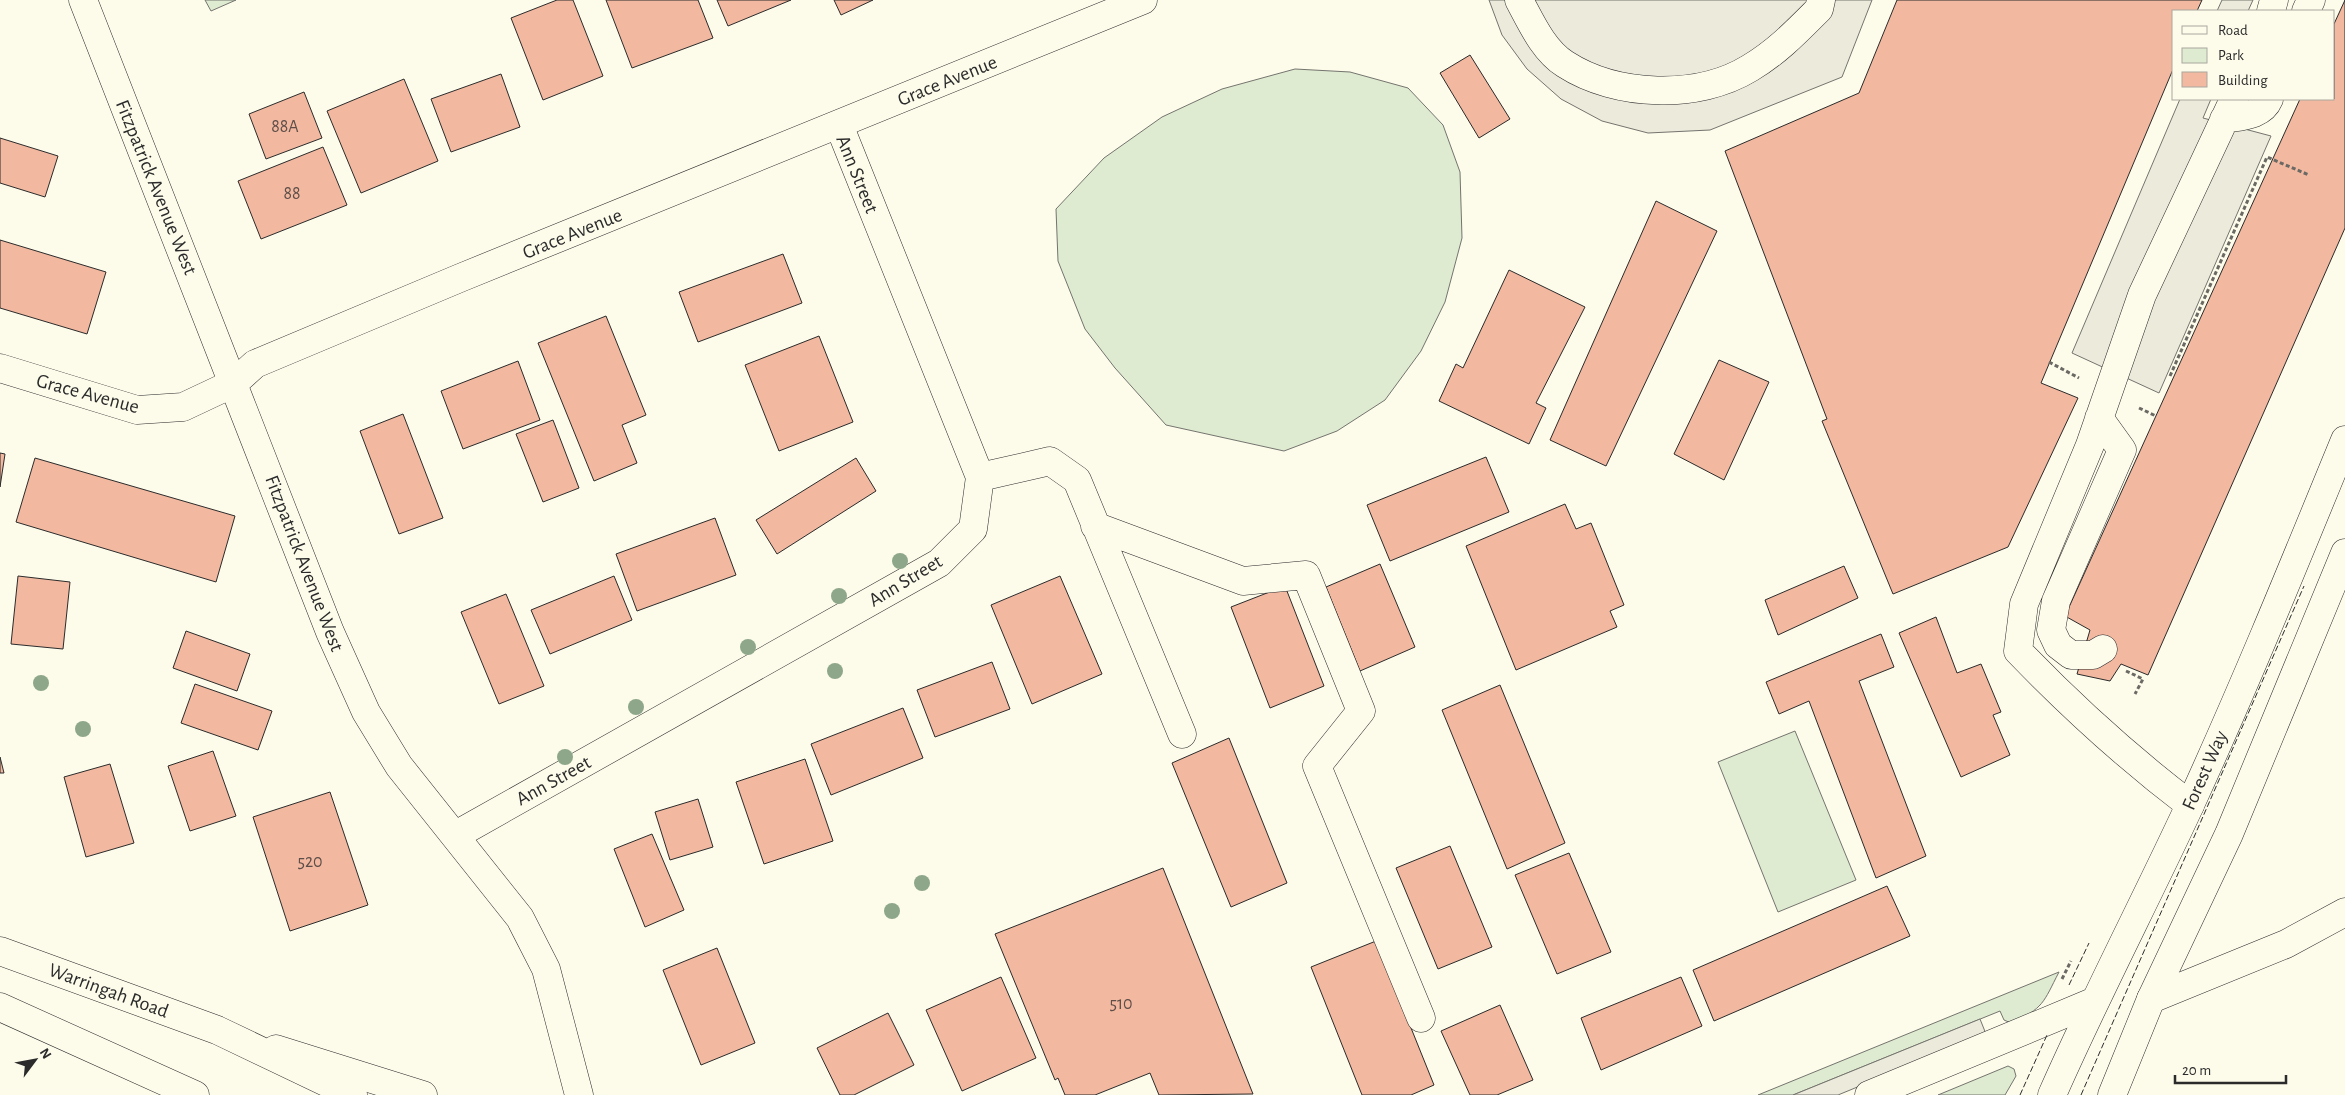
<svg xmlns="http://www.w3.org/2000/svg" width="2345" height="1095" font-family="'Alegreya Sans',sans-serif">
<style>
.green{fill:#deebd1;stroke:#74746e}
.parking{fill:#eceadb;stroke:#74746e}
.building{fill:#f2b8a0;stroke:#2b2b2b}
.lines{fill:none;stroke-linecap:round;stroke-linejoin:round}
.minor-casing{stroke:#2b2b2b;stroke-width:29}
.major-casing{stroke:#2b2b2b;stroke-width:29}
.highway-casing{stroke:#2b2b2b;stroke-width:29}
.path{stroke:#6a6964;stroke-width:3;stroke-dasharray:4 2.5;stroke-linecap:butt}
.minor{stroke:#fdfbea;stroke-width:28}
.major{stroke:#fdfbea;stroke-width:28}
.highway{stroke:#fdfbea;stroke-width:28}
.fence{stroke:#2b2b2b;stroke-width:1;stroke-dasharray:6 2.5;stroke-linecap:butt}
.tree{fill:#8ea78a}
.labels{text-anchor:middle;stroke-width:4;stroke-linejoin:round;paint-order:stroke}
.number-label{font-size:18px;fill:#5d4e48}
.street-label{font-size:20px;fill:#2b2b2b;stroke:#fdfbea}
</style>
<rect width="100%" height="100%" fill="#fdfbea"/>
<path class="green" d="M205 0H236L211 11Z
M1295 69 1350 72 1408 88 1443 125 1460 172 1462 238 1445 302 1421 351 1385 400 1337 431 1284 451 1166 425 1115 368 1085 329 1058 261 1056 209 1104 158 1162 117 1222 89Z
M1795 731 1856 880 1778 912 1718 762Z
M2059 972C2043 1003 2044 1008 2011 1023L2004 1020 2000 1011 1793 1095H1758Z
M2008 1066 2014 1069 2016 1076 2005 1095H1938Z"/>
<path class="parking" d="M1489 0H1872L1842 77 1710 130 1648 133 1602 121 1561 99 1527 69 1502 35Z
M2222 0H2253L2248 11H2217Z
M2180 99H2211L2203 118 2271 136 2159 393 2072 353Z
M1980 1019 1986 1034 1838 1095H1793Z"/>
<path class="building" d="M557 0H573L603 76 543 100 511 18Z
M606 0H698L713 38 632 68Z
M717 0H791L728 26Z
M834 0H873L841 15Z
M1897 0H2202L2197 11H2174V67L2041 383 2078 398 2008 547 1893 594 1822 421 1827 419 1725 151 1859 93Z
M2345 0V228L2148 675 2121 664 2110 681 2077 674 2090 630 2065 616 2300 99H2334V24Z
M1470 55 1510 119 1479 138 1440 73Z
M501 74 520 127 451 152 431 99Z
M404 79 438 161 361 193 327 111Z
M304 92 322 138 266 159 249 114Z
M0 138 58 156 45 197 0 183Z
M323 147 347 205 261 239 238 181Z
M1656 201 1717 231 1606 466 1550 440Z
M0 240 106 272 87 334 0 308Z
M783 254 802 303 698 342 679 292Z
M1509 270 1585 307 1536 403 1546 408 1529 444 1439 401 1456 364 1463 368Z
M606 316 646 415 622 425 637 463 594 481 538 343Z
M819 336 853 422 779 451 745 365Z
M1719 360 1769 382 1724 480 1674 454Z
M518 361 540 420 463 449 441 391Z
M403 414 443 518 399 534 360 431Z
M553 420 579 488 543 502 516 434Z
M0 453 5 454 0 487Z
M1486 457 1509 512 1390 561 1367 505Z
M35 458 235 516 216 582 16 522Z
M856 458 876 491 777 554 756 520Z
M1565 504 1576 529 1591 523 1624 605 1610 611 1617 627 1516 670 1466 546Z
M715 518 736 575 637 611 616 554Z
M1380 564 1415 647 1360 671 1326 587Z
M1844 566 1858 598 1778 635 1765 600Z
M18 576 70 582 63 649 11 644Z
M614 576 632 620 550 654 531 610Z
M1060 576 1102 674 1032 704 991 605Z
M1285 586 1324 686 1270 708 1231 607Z
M506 594 544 686 499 704 461 612Z
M1936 617 1957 673 1981 664 2001 712 1993 715 2010 755 1961 777 1899 633Z
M186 631 250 654 237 691 173 668Z
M1881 634 1894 667 1859 681 1926 856 1876 878 1809 701 1779 714 1766 682Z
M992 662 1010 709 935 737 917 690Z
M195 684 272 711 258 750 181 723Z
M1500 685 1565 843 1507 869 1442 710Z
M903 708 923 758 831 795 811 744Z
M1229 738 1287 883 1231 907 1172 763Z
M213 751 236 816 190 831 168 766Z
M0 757 4 773H0Z
M805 759 833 841 764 864 736 782Z
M110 764 134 843 86 857 64 777Z
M330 792 368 905 290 931 253 817Z
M698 799 713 847 670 860 655 812Z
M652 834 684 910 645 927 614 849Z
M1450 846 1492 947 1438 969 1396 868Z
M1569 853 1611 952 1557 974 1515 875Z
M1163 868 1253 1094 1159 1095 1150 1073 1095 1095H1065L1058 1078 1055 1080 995 934Z
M1887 886 1910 936 1714 1021 1693 970Z
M1376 941 1434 1085 1411 1095H1362L1311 967Z
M717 948 755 1043 701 1065 663 970Z
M1001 977 1036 1058 962 1091 926 1010Z
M1681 977 1702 1026 1601 1070 1581 1018Z
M1500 1005 1533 1080 1497 1095H1470L1441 1031Z
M888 1013 914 1065 854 1095H840L817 1048Z"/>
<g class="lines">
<defs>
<path id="minor" d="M83 0 330 632 366 712 399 766 520 918 546 969 579 1095
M1519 0C1531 22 1543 50 1565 64 1616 97 1698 100 1750 68 1777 52 1797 31 1819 9L1821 0
M2271 11 2274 0
M2306 11 2311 0
M2224 119C2241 116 2262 116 2269 99
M0 368 137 410 183 407 234 383 255 364 460 278 1143 0
M2099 418 2122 450 2056 601 2051 630 2058 645 2071 655H2093L2103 649
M980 477 1050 461 1077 480 1182 734
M1095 526 1243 581 1306 575 1361 711 1317 766 1421 1018
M2190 805C2128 758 2072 707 2018 651L2024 604 2090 445 2142 295 2234 99
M456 835 939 563 973 529 980 477 839 125
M2151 999 2286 944 2345 912
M1869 1095 2093 1002"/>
<path id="major" d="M276 1049 423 1095
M2052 1095C2095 997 2145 902 2190 805 2245 685 2295 562 2345 440
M2112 1095 2151 999 2229 834 2345 553"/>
<path id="highway" d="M0 951 217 1030 353 1095
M0 1007 195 1095"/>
</defs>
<use href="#minor" class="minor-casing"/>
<use href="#major" class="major-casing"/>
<use href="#highway" class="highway-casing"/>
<path class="path" d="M2049 362 2079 378
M2170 376 2267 157 2309 175
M2139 408 2156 416
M2126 671 2143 679 2135 694
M2062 979 2071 961"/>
<use href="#minor" class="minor"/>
<use href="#major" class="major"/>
<use href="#highway" class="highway"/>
<path class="fence" d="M2069 985 2089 943
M2020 1095 2047 1035
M2081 1095 2304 586"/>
</g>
<g class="tree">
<circle cx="900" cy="561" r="8"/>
<circle cx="839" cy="596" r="8"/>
<circle cx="748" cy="647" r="8"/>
<circle cx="835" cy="671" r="8"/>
<circle cx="41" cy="683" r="8"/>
<circle cx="636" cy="707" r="8"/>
<circle cx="83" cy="729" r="8"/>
<circle cx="565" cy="757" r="8"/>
<circle cx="922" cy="883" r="8"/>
<circle cx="892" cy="911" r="8"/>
</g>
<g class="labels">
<g class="number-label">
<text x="285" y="132">88A</text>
<text x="292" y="199">88</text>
<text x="310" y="867">520</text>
<text x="1121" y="1009">510</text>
</g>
<g class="street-label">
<text transform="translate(947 80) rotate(-22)" y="7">Grace Avenue</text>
<text transform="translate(858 174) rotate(68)" y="7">Ann Street</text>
<text transform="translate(157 187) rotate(68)" y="7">Fitzpatrick Avenue West</text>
<text transform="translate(572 233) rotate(-22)" y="7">Grace Avenue</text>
<text transform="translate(88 393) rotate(15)" y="7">Grace Avenue</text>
<text transform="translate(305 563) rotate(69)" y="7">Fitzpatrick Avenue West</text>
<text transform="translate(905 580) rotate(-31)" y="7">Ann Street</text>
<text transform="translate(2204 770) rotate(-66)" y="7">Forest Way</text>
<text transform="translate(553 780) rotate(-29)" y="7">Ann Street</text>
<text transform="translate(109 990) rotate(20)" y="7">Warringah Road</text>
</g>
</g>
<rect x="2172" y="10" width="162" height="90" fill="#fdfbea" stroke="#a9a89e"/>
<rect x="2182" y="26" width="25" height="8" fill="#fdfbea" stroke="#a9a89e"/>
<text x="2218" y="35" font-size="15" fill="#2b2b2b">Road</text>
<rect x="2182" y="48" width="25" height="15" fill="#deebd1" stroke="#a9a89e"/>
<text x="2218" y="60" font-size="15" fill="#2b2b2b">Park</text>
<rect x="2182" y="72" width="25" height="15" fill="#f2b8a0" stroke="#a9a89e"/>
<text x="2218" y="85" font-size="15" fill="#2b2b2b">Building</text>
<g transform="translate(35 1060) rotate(58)" stroke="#fdfbea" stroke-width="4" paint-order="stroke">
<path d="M0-4L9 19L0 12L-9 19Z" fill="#2b2b2b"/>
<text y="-8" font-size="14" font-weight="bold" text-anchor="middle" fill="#2b2b2b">N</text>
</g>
<path d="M2175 1075v8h111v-8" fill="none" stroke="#2b2b2b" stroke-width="2.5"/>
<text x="2182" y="1075" font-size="15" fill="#2b2b2b" stroke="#fdfbea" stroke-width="4" paint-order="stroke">20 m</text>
</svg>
